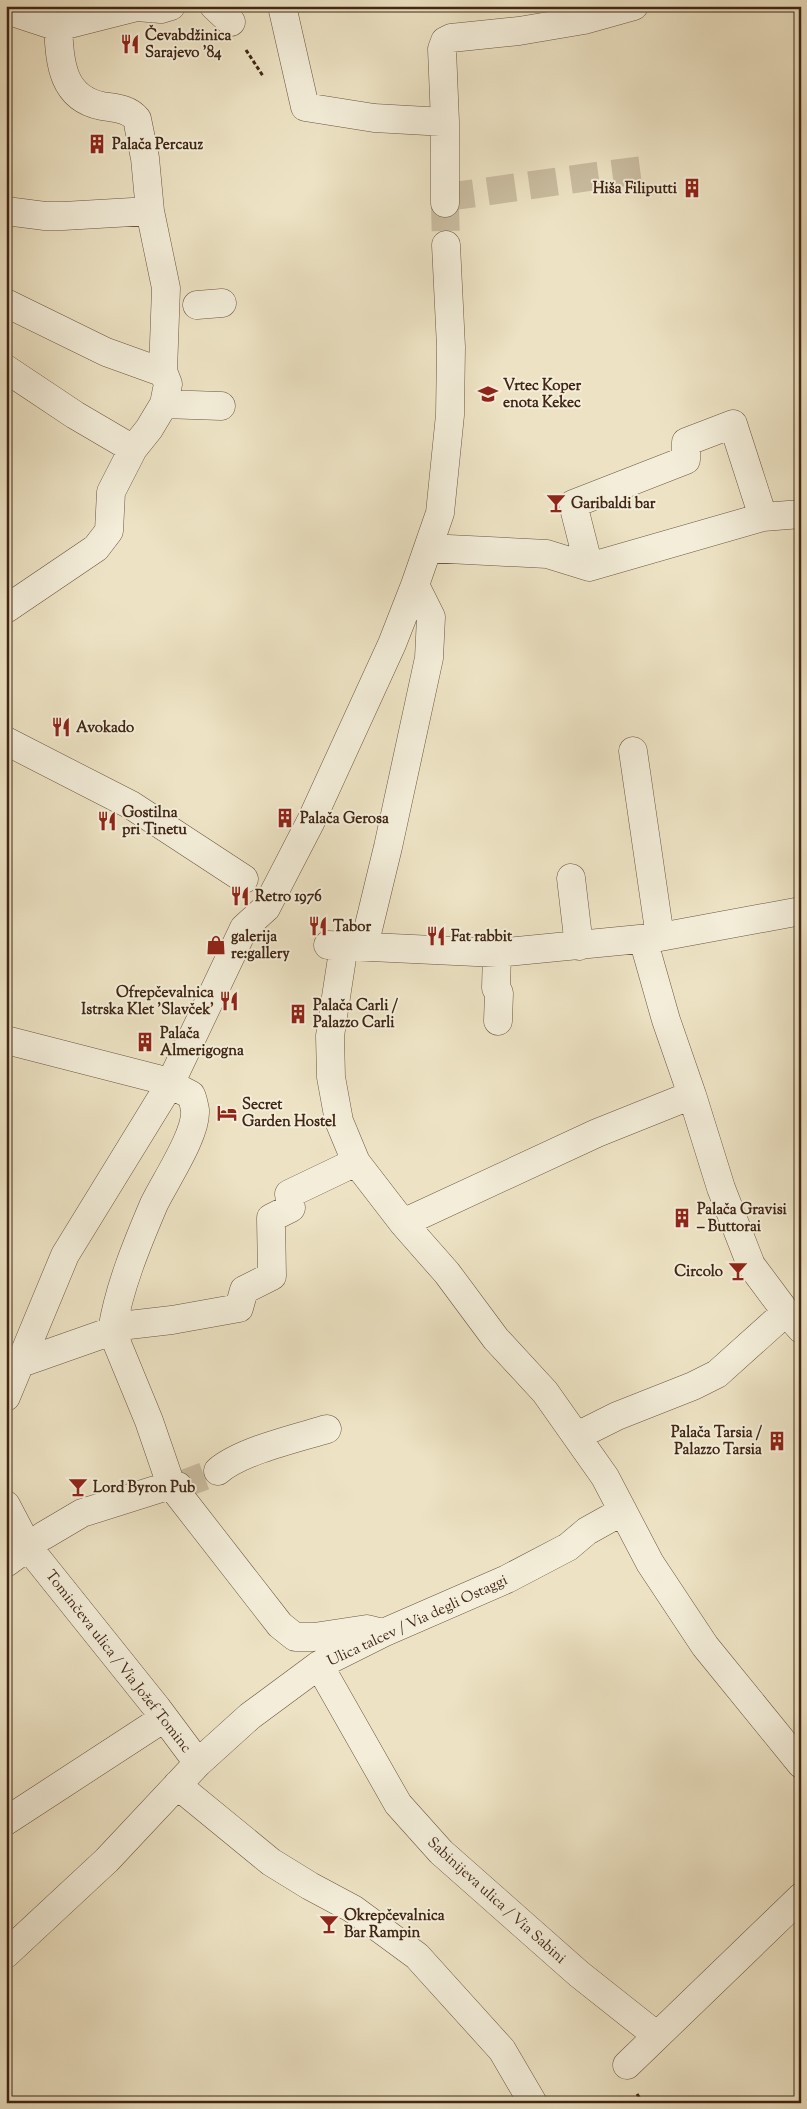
<svg xmlns="http://www.w3.org/2000/svg" width="807" height="2109" font-family="'Sorts Mill Goudy',serif">
<style>
.green{fill:#bdc291;stroke:#7e7452}
.lines{fill:none;stroke-linecap:round;stroke-linejoin:round}
.minor-tunnel{stroke:#cabda1;stroke-width:28;stroke-dasharray:28 14;stroke-linecap:butt}
.minor-casing{stroke:#6b5540;stroke-width:29}
.path{stroke:#402614;stroke-width:3;stroke-dasharray:4 2.5;stroke-linecap:butt}
.minor{stroke:#f3edd9;stroke-width:28}
.labels{text-anchor:middle;stroke-width:4;stroke-linejoin:round;paint-order:stroke}
.poi-label{font-size:15px;font-weight:bold;fill:#402614;stroke:#f3edd9;text-anchor:start}
.street-label{font-size:15px;fill:#402614;stroke:#f3edd9}
</style>
<rect width="100%" height="100%" fill="#ede3c4"/>
<filter id="stains"><feTurbulence type="fractalNoise" baseFrequency=".004" numOctaves="4"/><feColorMatrix values="0 0 0 0 .2 0 0 0 0 .09 0 0 0 0 .02 0 0 0 .5 -.17"/></filter>
<radialGradient id="worn" r=".72"><stop offset=".6" stop-color="#630" stop-opacity="0"/><stop offset="1" stop-color="#630" stop-opacity=".3"/></radialGradient>
<path class="green" d="M548 6H582L551 19Z"/>
<g class="lines">
<path class="minor-tunnel" d="M446 197C515 188 583 177 652 169
M445 203 446 245
M178 1486 218 1471"/>
<defs>
<path id="minor" d="M214 6 231 22
M282 6 305 107 374 118 445 122
M6 10 58 27 137 7 161 9 171 6
M445 203V122L442 49 445 41 451 38 519 31 584 20 634 6
M6 211 45 216H63L150 211
M6 303 106 352 156 370 163 371
M197 305 222 303
M6 369 75 415 133 449
M164 404 221 406
M428 548 547 554 589 567 763 517 801 514
M589 567 573 504 686 460V442L733 424 763 517
M6 609 96 548 109 531 111 492 133 449 149 429 164 404 168 384 163 371 166 288 150 211 145 158 137 119C128 108 114 108 102 106 61 98 60 61 58 27
M6 741 131 805 244 879
M633 751 660 937
M571 878 579 946
M643 939 666 1020 692 1095 721 1188 751 1265 786 1312 801 1329
M328 945 497 953 660 937 801 911
M344 945 330 1036 331 1077 339 1121 356 1162 403 1223 447 1273 496 1339 545 1392 605 1477 650 1563 705 1646 801 1764
M364 946 388 847 429 658 431 617 415 585
M497 953 496 988 499 993 498 1021
M6 1040 162 1080 191 1095C193 1099 194 1105 195 1110 197 1134 165 1181 154 1204 137 1244 119 1287 112 1331L149 1421 171 1485 280 1625 295 1637H314L367 1629 383 1633
M403 1223 597 1133 692 1095
M21 1363 112 1331 120 1326 172 1320 239 1308 244 1290 272 1276 271 1218 291 1208 289 1194 356 1162
M6 1397 65 1255 170 1084 244 928 266 908 311 821 392 644 415 585 440 513 450 415 451 347 446 245
M577 1436 617 1416 693 1386 717 1374 786 1312
M218 1471C241 1451 297 1438 327 1429
M6 1505 28 1547
M43 1536 82 1513 171 1485 178 1486
M6 1563 28 1547 157 1708 198 1763
M319 1665 398 1804 441 1852 579 1974 656 2035
M177 1785 271 1862 310 1886 353 1909 417 1956 502 2050 533 2103
M6 1821 164 1718
M6 1954 107 1860 198 1763 250 1716 319 1665 383 1633 507 1579 568 1547 587 1531 623 1511
M627 2065 801 1897"/>
</defs>
<use href="#minor" class="minor-casing"/>
<path class="path" d="M246 50 263 76
M637 2094 639 2097V2103"/>
<use href="#minor" class="minor"/>
</g>
<defs>
<symbol id="restaurant-bare" viewBox="-9 -9 18 18"><path d="M-5-6h1v4h1v-4h1v4h1v-4h1v5L-1.5 .5V6h-2V.5L-5-1ZM5-6V6H3V1.5H1.5Q1.5-4 5-6Z" fill="#8f2418" stroke="#f3edd9" stroke-width="2.5" paint-order="stroke"/></symbol>
<symbol id="building-bare" viewBox="-9 -9 18 18"><path d="M-4-6H4V6H1V3H-1V6H-4ZM-2.5-4.3h1.7v1.8h-1.7ZM.8-4.3h1.7v1.8H.8ZM-2.5-1h1.7V.8h-1.7ZM.8-1h1.7V.8H.8Z" fill="#8f2418" stroke="#f3edd9" stroke-width="2.5" paint-order="stroke"/></symbol>
<symbol id="school-bare" viewBox="-9 -9 18 18"><path d="M0-5L7-2L0 1L-7-2ZM-4 1L0 2.5L4 1V4Q0 6-4 4Z" fill="#8f2418" stroke="#f3edd9" stroke-width="2.5" paint-order="stroke"/></symbol>
<symbol id="bar-bare" viewBox="-9 -9 18 18"><path d="M-6-5H6L.8 .8V4.5H3.5V6h-7V4.5H-.8V.8Z" fill="#8f2418" stroke="#f3edd9" stroke-width="2.5" paint-order="stroke"/></symbol>
<symbol id="shop-bare" viewBox="-9 -9 18 18"><path d="M-5-2.5h2.3a2.7 3.5 0 0 1 5.4 0H5L5.5 6h-11ZM-1.5-2.5h3a1.5 2.3 0 0 0-3 0Z" fill="#8f2418" stroke="#f3edd9" stroke-width="2.5" paint-order="stroke"/></symbol>
<symbol id="hotel-bare" viewBox="-9 -9 18 18"><path d="M-6-4.5h1.5V1H6V5H4.5V3h-9V5H-6ZM-4 0a1.8 1.8 0 1 1 3.6 0ZM.5 0V-2.5h3Q6-2.5 6 0Z" fill="#8f2418" stroke="#f3edd9" stroke-width="2.5" paint-order="stroke"/></symbol>
</defs>
<g fill-rule="evenodd">
<use href="#restaurant-bare" x="116" y="30" width="28" height="28"/>
<use href="#building-bare" x="83" y="130" width="28" height="28"/>
<use href="#building-bare" x="678" y="174" width="28" height="28"/>
<use href="#school-bare" x="474" y="380" width="28" height="28"/>
<use href="#bar-bare" x="542" y="489" width="28" height="28"/>
<use href="#restaurant-bare" x="47" y="713" width="28" height="28"/>
<use href="#building-bare" x="271" y="804" width="28" height="28"/>
<use href="#restaurant-bare" x="93" y="807" width="28" height="28"/>
<use href="#restaurant-bare" x="226" y="882" width="28" height="28"/>
<use href="#restaurant-bare" x="304" y="912" width="28" height="28"/>
<use href="#restaurant-bare" x="422" y="922" width="28" height="28"/>
<use href="#shop-bare" x="202" y="931" width="28" height="28"/>
<use href="#restaurant-bare" x="215" y="987" width="28" height="28"/>
<use href="#building-bare" x="284" y="1000" width="28" height="28"/>
<use href="#building-bare" x="131" y="1028" width="28" height="28"/>
<use href="#hotel-bare" x="213" y="1099" width="28" height="28"/>
<use href="#building-bare" x="668" y="1204" width="28" height="28"/>
<use href="#bar-bare" x="724" y="1257" width="28" height="28"/>
<use href="#building-bare" x="763" y="1427" width="28" height="28"/>
<use href="#bar-bare" x="64" y="1473" width="28" height="28"/>
<use href="#bar-bare" x="315" y="1910" width="28" height="28"/>
</g>
<g class="labels">
<g class="poi-label">
<text x="145" y="40">Čevabdžinica<tspan x="145" dy="17">Sarajevo '84</tspan></text>
<text x="112" y="149">Palača Percauz</text>
<text x="677" y="193" text-anchor="end">Hiša Filiputti</text>
<text x="503" y="390">Vrtec Koper<tspan x="503" dy="17">enota Kekec</tspan></text>
<text x="571" y="508">Garibaldi bar</text>
<text x="76" y="732">Avokado</text>
<text x="122" y="817">Gostilna<tspan x="122" dy="17">pri Tinetu</tspan></text>
<text x="300" y="823">Palača Gerosa</text>
<text x="255" y="901">Retro 1976</text>
<text x="333" y="931">Tabor</text>
<text x="231" y="941">galerija<tspan x="231" dy="17">re:gallery</tspan></text>
<text x="451" y="941">Fat rabbit</text>
<text x="214" y="997" text-anchor="end">Ofrepčevalnica<tspan x="214" dy="17">Istrska Klet 'Slavček'</tspan></text>
<text x="313" y="1010">Palača Carli /<tspan x="313" dy="17">Palazzo Carli</tspan></text>
<text x="160" y="1038">Palača<tspan x="160" dy="17">Almerigogna</tspan></text>
<text x="242" y="1109">Secret<tspan x="242" dy="17">Garden Hostel</tspan></text>
<text x="697" y="1214">Palača Gravisi<tspan x="697" dy="17">– Buttorai</tspan></text>
<text x="723" y="1276" text-anchor="end">Circolo</text>
<text x="762" y="1437" text-anchor="end">Palača Tarsia /<tspan x="762" dy="17">Palazzo Tarsia</tspan></text>
<text x="93" y="1492">Lord Byron Pub</text>
<text x="344" y="1920">Okrepčevalnica<tspan x="344" dy="17">Bar Rampin</tspan></text>
</g>
<g class="street-label">
<text transform="translate(417 1620) rotate(-25)" y="5">Ulica talcev / Via degli Ostaggi</text>
<text transform="translate(119 1661) rotate(52)" y="5">Tominčeva ulica / Via Jožef Tominc</text>
<text transform="translate(497 1900) rotate(42)" y="5">Sabinijeva ulica / Via Sabini</text>
</g>
</g>
<rect width="807" height="2109" fill="none" stroke="#ede3c4" stroke-width="25"/>
<rect x="8" y="8" width="792" height="2094" fill="none" stroke="#402614" stroke-width="2.5"/>
<rect x="12" y="12" width="782" height="2084" fill="none" stroke="#402614"/>
<rect width="100%" height="100%" filter="url(#stains)"/>
<rect width="100%" height="100%" fill="url(#worn)"/>
</svg>
